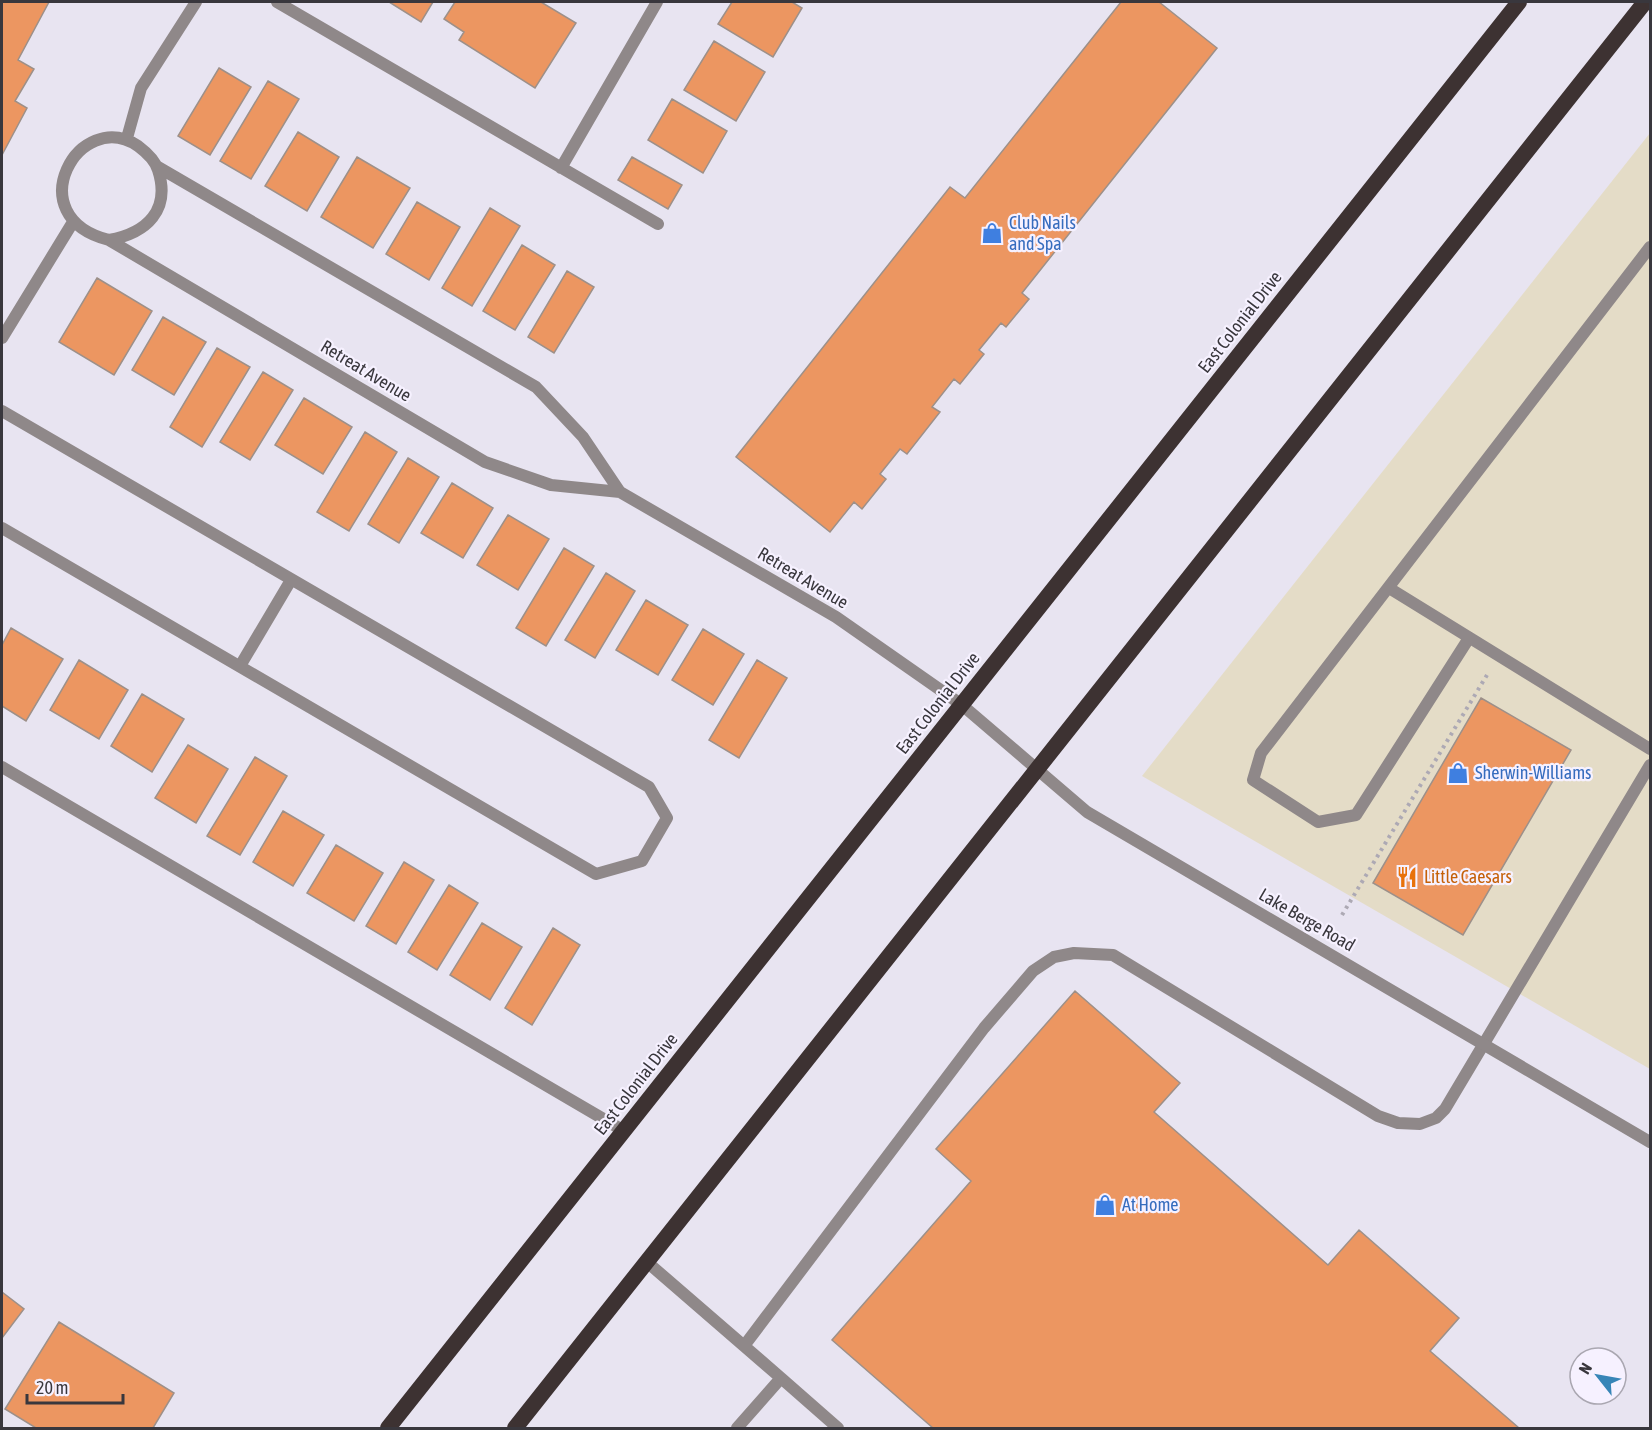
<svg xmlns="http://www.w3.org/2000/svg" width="1652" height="1430" font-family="'Asap Condensed',sans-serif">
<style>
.commercial{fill:#e4dcc7}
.building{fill:#ec9661;stroke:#9d9089;stroke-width:1.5}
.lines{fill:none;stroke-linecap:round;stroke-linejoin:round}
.path{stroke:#ada9b4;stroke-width:4;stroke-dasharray:3 4.5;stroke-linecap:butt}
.service{stroke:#8f8889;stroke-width:12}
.minor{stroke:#8f8889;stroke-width:12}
.tertiary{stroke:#8f8889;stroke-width:12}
.trunk{stroke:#3d3232;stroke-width:16}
.labels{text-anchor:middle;stroke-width:4.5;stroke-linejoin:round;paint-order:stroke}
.shop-label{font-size:18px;fill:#366cbe;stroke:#f6f1ff;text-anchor:start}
.street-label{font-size:18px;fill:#39373d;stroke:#f6f1ff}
.food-label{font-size:18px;fill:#c56008;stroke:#f6f1ff;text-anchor:start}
</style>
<rect width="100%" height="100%" fill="#e8e4f1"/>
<path class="commercial" d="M1650 133V1069L1142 776Z"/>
<path class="building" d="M2 2H49L18 60 34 69 15 101 27 108 2 155Z
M389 2H433L421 22Z
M455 2H541L576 23 535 88 459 40 464 32 444 19Z
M732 2H792L802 8 773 57 718 24Z
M1121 2H1159L1217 48 1022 293 1029 299 1006 327 1001 323 979 350 984 354 960 384 954 379 932 407 940 412 907 454 900 449 880 474 886 479 862 509 854 502 830 532 736 457 950 187 965 198Z
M714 41 765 72 736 121 684 90Z
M219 68 251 87 210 155 178 136Z
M268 81 299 99 251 179 220 161Z
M672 99 727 131 703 173 648 140Z
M298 132 339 157 307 211 265 186Z
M357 157 410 188 373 248 321 217Z
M632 157 682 185 668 209 618 180Z
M417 202 460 227 429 280 386 254Z
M490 208 520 226 472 306 442 288Z
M522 245 555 265 515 330 483 311Z
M567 271 594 287 554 353 528 337Z
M97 278 152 311 114 375 59 342Z
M163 317 206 342 174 395 132 370Z
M217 348 250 367 202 447 170 427Z
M263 372 293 390 250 460 220 442Z
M304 398 352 427 323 474 275 445Z
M365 432 397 452 349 531 317 512Z
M408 458 439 477 399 543 368 524Z
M452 483 493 508 463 558 421 533Z
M508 515 549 539 518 590 477 565Z
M564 548 594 566 546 646 516 628Z
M606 573 635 591 595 658 565 640Z
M646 600 688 625 658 675 616 650Z
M11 628 63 659 26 721 2 706V645Z
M703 629 744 654 713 705 672 680Z
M79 660 128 690 99 739 50 710Z
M757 660 787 678 739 758 709 740Z
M142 694 184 719 152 772 111 746Z
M1481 698 1571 750 1463 935 1373 883Z
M188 745 228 769 196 823 155 798Z
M255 757 287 776 240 855 207 836Z
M283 811 324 835 293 886 253 862Z
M336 845 383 873 354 921 307 893Z
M404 862 434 880 396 944 366 926Z
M449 885 478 903 437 970 408 952Z
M482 923 522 947 490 1000 450 975Z
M553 928 580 945 532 1025 505 1008Z
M1075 991 1180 1083 1154 1112 1328 1265 1359 1230 1459 1318 1430 1351 1519 1428H933L832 1340 971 1181 936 1149Z
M2 1292 24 1309 2 1338Z
M59 1322 174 1393 153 1428H36L5 1409Z"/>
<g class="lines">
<path class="path" d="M1342 915 1487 675"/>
<path class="service" d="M1389 588 1650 749
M1469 638 1356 815 1318 822 1253 780 1261 753 1650 247
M240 666 291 580
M647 1262 781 1378 737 1428
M744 1346 984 1028 1033 971 1054 957 1074 953 1113 955 1378 1116 1398 1123 1420 1124 1436 1118 1445 1109 1650 765
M781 1378 838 1428"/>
<path class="minor" d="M277 2 658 224
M127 138 141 88 196 2
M158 167 536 387 583 437 620 492
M561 168 657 2
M109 240C147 233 171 210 158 170 155 160 146 152 138 146 79 106 17 217 109 240L485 462 551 485 620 492 836 617 962 705
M2 338 73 222
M2 411 649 787 667 818 642 861 596 874 2 528
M2 767 624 1131"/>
<path class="tertiary" d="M962 705 1087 812 1650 1142"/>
<path class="trunk" d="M388 1428 1519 2
M515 1428 1645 2"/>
</g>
<defs>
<symbol id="shop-bare" viewBox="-9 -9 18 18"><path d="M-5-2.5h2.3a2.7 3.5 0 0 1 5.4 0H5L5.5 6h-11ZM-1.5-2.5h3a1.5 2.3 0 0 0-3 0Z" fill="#3f7fe0" stroke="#f6f1ff" stroke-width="2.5" paint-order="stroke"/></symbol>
<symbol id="restaurant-bare" viewBox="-9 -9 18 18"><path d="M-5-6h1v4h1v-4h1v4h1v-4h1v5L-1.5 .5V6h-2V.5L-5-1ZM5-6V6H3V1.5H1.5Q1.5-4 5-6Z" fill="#e8710a" stroke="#f6f1ff" stroke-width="2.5" paint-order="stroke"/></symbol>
</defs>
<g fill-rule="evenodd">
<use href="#shop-bare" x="977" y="218" width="30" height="30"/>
<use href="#shop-bare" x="1443" y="758" width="30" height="30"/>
<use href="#restaurant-bare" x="1392" y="862" width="30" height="30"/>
<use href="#shop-bare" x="1090" y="1190" width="30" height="30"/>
</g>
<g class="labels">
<g class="shop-label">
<text x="1009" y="229">Club Nails<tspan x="1009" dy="21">and Spa</tspan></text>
<text x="1475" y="779">Sherwin-Williams</text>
<text x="1122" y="1211">At Home</text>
</g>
<g class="street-label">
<text transform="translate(1240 322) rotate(-52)" y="6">East Colonial Drive</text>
<text transform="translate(366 371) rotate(31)" y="6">Retreat Avenue</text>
<text transform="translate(803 578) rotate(31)" y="6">Retreat Avenue</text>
<text transform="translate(938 703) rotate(-52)" y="6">East Colonial Drive</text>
<text transform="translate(1307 920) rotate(30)" y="6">Lake Berge Road</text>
<text transform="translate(636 1084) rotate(-52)" y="6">East Colonial Drive</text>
</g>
<g class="food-label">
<text x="1424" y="883">Little Caesars</text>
</g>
</g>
<rect width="1652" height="1430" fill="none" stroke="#39373d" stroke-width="6"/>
<g transform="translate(1598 1376) rotate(301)"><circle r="28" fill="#f6f1ff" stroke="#aaa7b1" stroke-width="1.5"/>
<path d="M0-4.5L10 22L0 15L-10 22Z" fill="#3785b7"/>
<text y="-9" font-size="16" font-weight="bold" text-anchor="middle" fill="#39373d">N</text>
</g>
<path d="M27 1394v9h96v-9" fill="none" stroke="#39373d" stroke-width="3"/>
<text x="36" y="1394" font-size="18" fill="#39373d" stroke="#f6f1ff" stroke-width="4.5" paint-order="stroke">20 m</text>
</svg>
